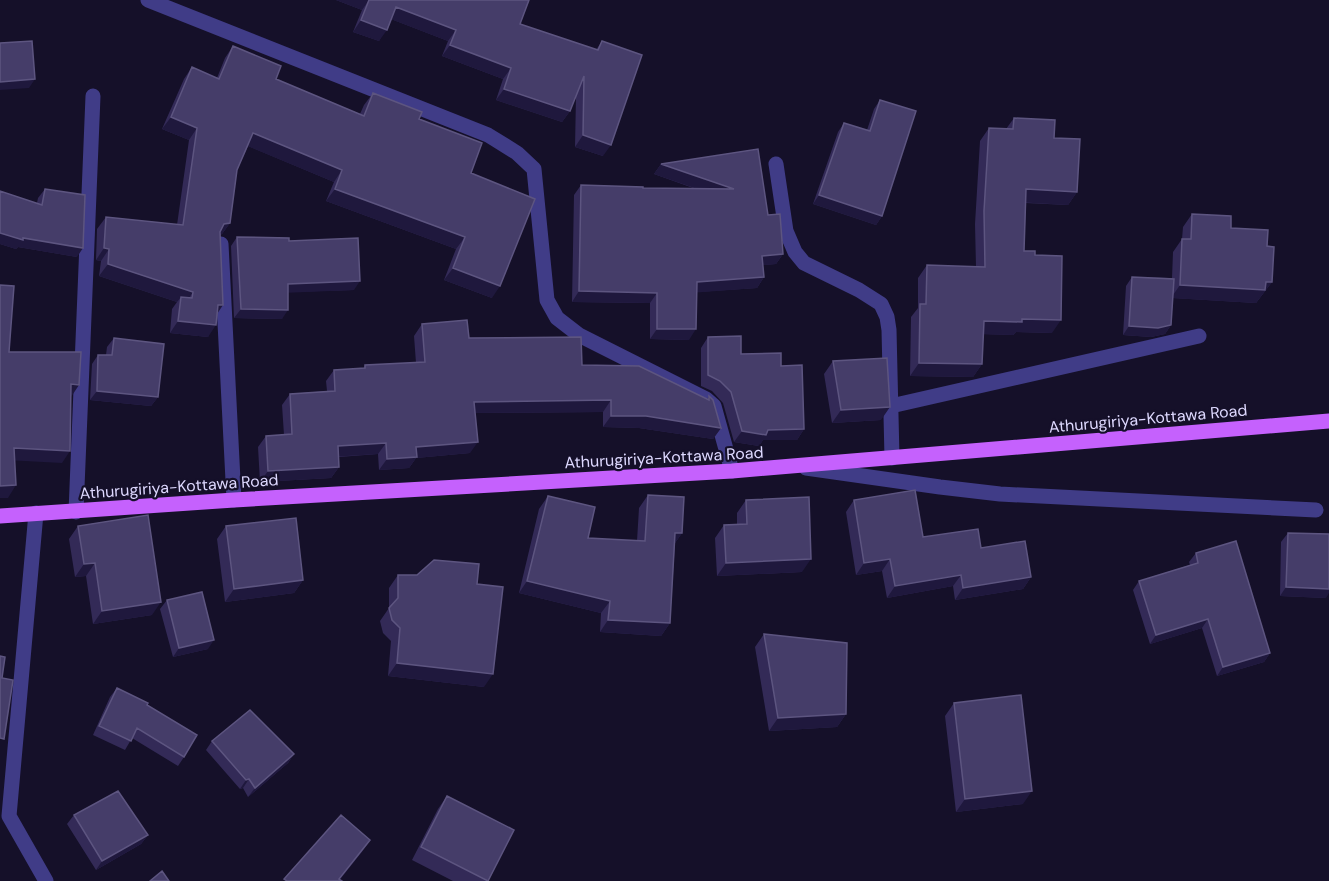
<svg xmlns="http://www.w3.org/2000/svg" width="1329" height="881" font-family="'DM Sans',sans-serif">
<style>
.lines{fill:none;stroke-linecap:round;stroke-linejoin:round}
.minor{stroke:#403c87;stroke-width:15}
.major{stroke:#c561fd;stroke-width:15}
.wall{fill:#332a57}
.shaded-wall{fill:#1f183d}
.building{fill:#453d69;stroke:#5d5580;stroke-width:1.5}
.labels{text-anchor:middle;stroke-width:4.5;stroke-linejoin:round;paint-order:stroke}
.street-label{font-size:16px;fill:#ded9ff;stroke:#151029}
</style>
<rect width="100%" height="100%" fill="#151029"/>
<g class="lines">
<path class="minor" d="M148 0 488 135 517 153 534 169 547 300 557 318 579 335 706 399 714 406 732 471
M776 164 786 231 795 252 804 263 859 290 881 304 887 317 889 330 892 458
M221 244 234 500
M891 406 1199 336
M806 468 940 487 1000 494 1316 510
M76 512 93 96
M36 513 9 816 46 881"/>
<path class="major" d="M0 516 234 500 732 471 1329 421"/>
</g>
<path class="wall" d="M336 0H529L520 24 596 50 602 41 603 156 575 147 576 96 570 111 562 122 496 100 503 79 442 56 448 41 391 19 379 41 353 32 362 10Z
M233 46 276 79 360 114 364 105 373 93 419 119 471 173 492 298 444 280 456 249 326 201 334 182 248 146 237 170 230 223 222 234 220 235 218 313 208 337 170 333 172 309 177 302 99 276 101 261 96 260 97 229 106 217 177 225 189 140 162 129 184 79 192 67 217 78 225 58Z
M880 100 882 216 876 225 813 204 838 132 844 123 867 130 874 109Z
M1014 118 1054 138 1077 192 1068 205 1026 203 1024 251 1035 255 1052 333 1016 332 1013 335 983 334 982 364 973 377 910 376 911 317 918 308V278L927 265 976 267 975 224 980 141 989 128 1006 129Z
M661 164 768 215 783 254 776 264 763 265 764 277 757 288 697 292 689 340 650 339V303L572 302 574 195 581 185 643 188 696 189 654 174Z
M45 189 77 257 18 247 16 249 0 244V191L37 203 38 198Z
M1192 214 1231 228 1267 246 1272 282 1256 303 1173 298 1171 325 1165 334 1151 337 1123 335 1126 286 1132 277 1172 278 1173 252 1182 239 1183 227Z
M237 237 289 241 354 290 288 292 282 319 234 318 231 246Z
M422 324 469 338 582 365 707 399 709 396 721 428 713 439 639 428 603 427V412L475 413 470 453 416 458 409 468 379 470 378 454 339 457V467L331 478 260 482 258 447 266 436 284 435 282 405 290 394 327 391 326 381 334 370 363 369 365 365 416 363 414 336Z
M708 337 741 354 781 366 804 429 797 440H763L759 446 734 442 723 403 712 391 701 386V348Z
M114 338 158 397 151 406 90 400 92 364 98 355H106L107 347Z
M833 361 881 420 832 423 824 374Z
M648 495 682 533 675 543 670 623 661 636 600 632 601 613 519 593 539 509 548 496 588 538 637 541 639 508Z
M746 500 802 572 717 576 715 538 724 525H737V513Z
M854 500 923 537 981 548 1031 577 1023 589 955 600 953 586 887 598 882 571 856 575 846 512Z
M78 526 152 615 93 624 86 576 75 577 69 539Z
M226 526 303 580 294 593 225 602 217 539Z
M1288 533 1326 598 1280 596 1281 542Z
M1196 553 1270 653 1264 662 1217 676 1202 628 1150 644 1133 590 1139 581 1190 565 1189 562Z
M398 575 477 584 484 687 388 676 391 641 383 633 380 621 389 608V588Z
M167 600 208 649 173 657 160 609Z
M764 634 846 714 837 727 769 731 755 647Z
M117 688 147 705 184 757 178 766 132 738 125 750 93 735 110 697Z
M954 703 1023 804 956 812 945 716Z
M212 741 294 754 288 763 248 797 243 788 240 789 206 750Z
M447 796 488 881H453L412 860 438 809Z
M74 815 148 835 141 844 96 870 67 824Z"/>
<path class="shaded-wall" d="M336 0H369L362 10Z
M396 7 456 30 448 41 388 18Z
M361 20 387 30 379 41 353 32Z
M450 45 511 68 503 79 442 56Z
M35 79 29 88 0 90V82Z
M504 89 570 111 562 122 496 100Z
M171 117 197 128 189 140 162 129Z
M253 133 342 170 334 182 245 145Z
M583 135 611 145 603 156 575 147Z
M661 164 734 189 726 199 654 174Z
M335 189 465 237 456 249 326 201Z
M1026 189 1077 192 1068 205 1017 202Z
M819 195 882 216 876 225 813 204Z
M230 223 222 234 215 236 224 224Z
M0 233 23 238 83 248 77 257 18 247 16 249 0 244Z
M104 248 109 249 101 261 96 260Z
M783 254 776 264 755 266 762 256Z
M108 264 193 292 185 304 181 297 177 302 99 276Z
M453 268 500 286 492 298 444 280Z
M764 277 757 288 690 293 697 282Z
M360 281 354 290 282 293 288 284Z
M1272 282 1256 303 1171 298 1180 285Z
M579 291 657 293 650 303 572 302Z
M218 305H223L215 317Z
M241 309 288 310 282 319 234 318Z
M1022 319 1061 320 1052 333 1016 332 1013 335 975 334 984 321Z
M178 321 216 325 208 337 170 333Z
M1171 325 1165 334 1151 337 1123 335 1129 326Z
M657 329H696L689 340 650 339Z
M919 363 982 364 973 377 910 376Z
M71 384 79 385 71 397Z
M97 391 158 397 151 406 90 400Z
M611 400 603 412 466 413 474 402Z
M890 407 881 420 832 423 841 410Z
M611 416H646L721 428 713 439 639 428 603 427Z
M804 429 797 440H763L759 446 734 442 742 431Z
M478 442 470 453 416 458 409 468 379 470 387 459 416 447Z
M386 443 378 454 330 457 338 446Z
M14 448 70 451 62 463 6 460Z
M339 467 331 478 260 482 268 471Z
M16 485 8 498H0V486Z
M675 533H682L673 546Z
M811 559 802 572 717 576 726 563Z
M890 559 882 571 856 575 864 563Z
M95 563 86 576 75 577 84 564Z
M961 575 953 586 887 598 895 586Z
M1031 577 1023 589 955 600 963 588Z
M303 580 294 593 225 602 234 589Z
M527 581 610 601 601 613 519 593Z
M1286 587 1329 589V593L1326 598 1280 596Z
M161 602 152 615 93 624 102 611Z
M1208 619 1202 628 1150 644 1156 635Z
M608 620 670 623 661 636 600 632Z
M214 640 208 649 173 657 179 648Z
M1270 653 1264 662 1217 676 1223 667Z
M397 663 493 674 484 687 388 676Z
M846 714 837 727 769 731 778 718Z
M294 754 288 763 248 797 255 788Z
M249 779 243 788 240 789 246 780Z
M1032 791 1023 804 956 812 965 799Z
M148 835 141 844 96 870 102 861Z
M370 840 362 852 339 881H338Z"/>
<path class="building" d="M369 0H529L520 24 598 50 602 41 642 55 611 145 583 135 584 76 570 111 504 89 511 68 450 45 456 30 396 7 387 30 361 20Z
M32 41 35 79 0 82V43Z
M233 46 281 66 276 79 364 116 373 93 422 112 419 119 482 143 471 173 535 199 500 286 453 268 465 237 335 189 342 170 253 133 237 170 230 223 224 224 220 232 223 305H218L216 325 178 321 181 297 192 298 193 292 108 264 109 249 104 248 106 217 183 225 197 128 171 117 192 67 219 79Z
M880 100 916 111 882 216 819 195 844 123 870 131Z
M1014 118 1055 120 1054 138 1080 139 1077 192 1026 189 1024 251H1035V255L1062 256 1061 320 1022 319V322L984 321 982 364 919 363 920 304H926L927 265 985 267 984 211 989 128 1013 129Z
M758 149 768 215 780 214 783 254 762 256 764 277 697 282 696 329H657V293L579 291 581 185 643 187V188L734 189 661 164Z
M45 189 85 195 83 248 23 238V240L0 233V191L42 205Z
M1192 214 1231 216V228L1268 230 1267 246 1274 247 1272 282H1266L1265 290 1180 285 1182 239H1191Z
M237 237 289 238V241L358 238 360 281 288 284V310L241 309Z
M1132 277 1174 279 1171 325 1158 328 1129 326Z
M0 285 14 286 9 352H81L79 385 71 384 70 451 14 448 16 485 0 486Z
M467 320 469 338 581 337 582 365 639 366 709 400V396L713 400 721 428 646 416H611V400L474 402 478 442 416 447 417 457 387 459 386 443 338 446 339 467 268 471 266 436 292 434 290 394 335 391 334 370 365 368V365L425 362 422 324Z
M741 336V354L781 353V366L802 365 804 429 768 430 766 435 742 431 731 392 720 381 708 375V337Z
M114 338 164 344 158 397 97 391 98 355H112Z
M887 358 890 407 841 410 833 361Z
M915 490 923 537 978 529 981 548 1025 541 1031 577 963 588 961 575 895 586 890 559 864 563 854 500Z
M648 495 684 497 682 533H675L670 623 608 620 610 601 527 581 548 496 595 507 588 538 645 541Z
M809 497 811 559 726 563 724 525 747 524 746 500Z
M148 515 161 602 102 611 95 563 84 564 78 526Z
M296 518 303 580 234 589 226 526Z
M1288 533 1329 534V589L1286 587Z
M1236 541 1270 653 1223 667 1208 619 1156 635 1139 581 1198 563 1196 553Z
M434 560 479 564 477 584 503 587 493 674 397 663 400 628 392 620 389 608 398 598V575H417Z
M202 592 214 640 179 648 167 600Z
M764 634 847 643 846 714 778 718Z
M0 656 5 657 2 678 13 680 4 739 0 738Z
M117 688 148 703 147 705 197 735 184 757 137 728 131 741 99 726Z
M1021 695 1032 791 965 799 954 703Z
M250 710 294 754 255 788 249 779 246 780 212 741Z
M118 791 148 835 102 861 74 815Z
M447 796 514 830 488 881 421 847Z
M341 815 370 840 339 879 342 881H287L284 879Z
M162 871 169 881H150Z"/>
<g class="labels">
<g class="street-label">
<text transform="translate(1148 418) rotate(-5)" y="6">Athurugiriya-Kottawa Road</text>
<text transform="translate(664 457) rotate(-3)" y="6">Athurugiriya-Kottawa Road</text>
<text transform="translate(179 486) rotate(-4)" y="6">Athurugiriya-Kottawa Road</text>
</g>
</g>
</svg>
